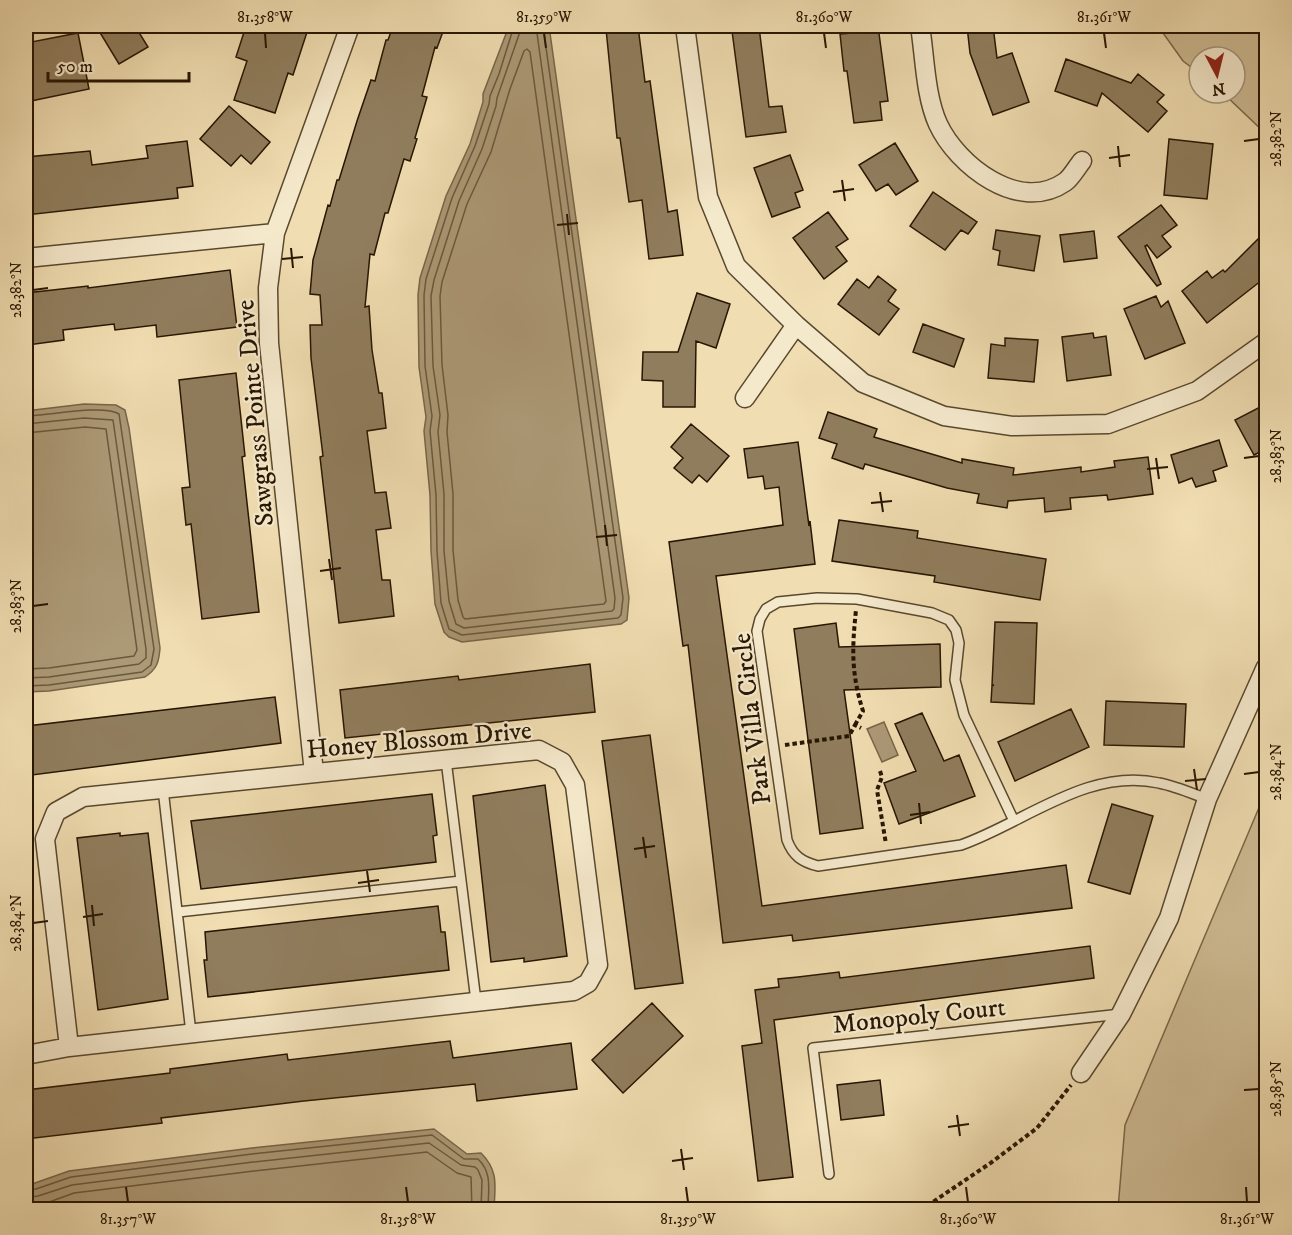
<svg xmlns="http://www.w3.org/2000/svg" width="1292" height="1235" font-family="'IM FELL DW Pica',serif">
<style>
.green{fill:#cebb93;stroke:#7a684a;stroke-width:1.5}
.water{fill:#ac9976;stroke:#776548;stroke-width:1.5}
.lines{fill:none;stroke-linecap:round;stroke-linejoin:round}
.shore{stroke:#6a583c;stroke-width:1.5}
.building{fill:#907d5d;stroke:#271602;stroke-width:1.5}
.lane-casing{stroke:#59482e;stroke-width:12}
.street-casing{stroke:#59482e;stroke-width:21}
.path{stroke:#271602;stroke-width:4;stroke-dasharray:4.5 3;stroke-linecap:butt}
.lane{stroke:#f5e9cc;stroke-width:9}
.street{stroke:#f5e9cc;stroke-width:18}
.ticks{fill:none;stroke:#271602;stroke-width:2}
.labels{text-anchor:middle;stroke-width:4.5;stroke-linejoin:round;paint-order:stroke}
.street-label{font-size:26px;fill:#271602;stroke:#f5e9cc}
.neatline{fill:none;stroke:#271602;stroke-width:2}
.ticks-label{font-size:15px;text-anchor:middle;fill:#271602}
</style>
<rect width="100%" height="100%" fill="#f0ddb1"/>
<filter id="stains"><feTurbulence type="fractalNoise" baseFrequency=".00333" numOctaves="4"/><feColorMatrix values="0 0 0 0 .2 0 0 0 0 .09 0 0 0 0 .02 0 0 0 .5 -.17"/></filter>
<radialGradient id="worn" r=".72"><stop offset=".6" stop-color="#630" stop-opacity="0"/><stop offset="1" stop-color="#630" stop-opacity=".3"/></radialGradient>
<path class="green" d="M1158 26H1266V134L1223 93H1235V57H1199V73L1183 61Z
M1266 791V1209H1118L1125 1125Z"/>
<path class="water" d="M509 26H549L629 598 627 620 621 624 462 642 449 637 444 632 435 604 431 551 430 495 424 431 426 417 419 367 418 295 420 278 446 196 470 144 483 102V94Z
M84 404 116 405 125 410 129 428 160 648C159 662 157 669 145 677L49 691 26 692V411Z
M884 722 898 755 882 762 867 729Z
M434 1129 467 1154 481 1153C499 1171 495 1186 494 1209H26V1185L35 1183 69 1171 252 1148Z"/>
<g class="lines">
<path class="shore" d="M514 26 499 74 490 96 489 104 475 146 452 198 426 279 424 295 425 366 432 416 430 431 436 495 437 551 441 603 449 629 462 635 618 618 621 615 623 598 543 26
M522 26 497 98 496 106 482 149 459 201 434 280 431 296 433 366 440 415 438 432 444 494V551L449 601 456 624 464 628 612 611 614 609 615 598 536 26
M527 49 530 52 606 601 604 604 585 606 465 619 463 617 458 600 453 550V494L447 432 448 415 442 365 440 296 442 282 467 204 491 152 510 89 524 51Z
M26 416C47 416 103 404 119 414L154 649 151 665 142 672 49 685 26 686
M26 424 84 418 113 420 146 649V658L139 664 49 677 26 678
M26 433 85 427 106 429 137 650 134 656 49 668 26 669
M26 1190 36 1189 71 1177 252 1154 432 1135 464 1159H478C493 1173 488 1191 488 1210
M26 1198 38 1196 72 1185 253 1162 429 1143 461 1165 475 1167 478 1170 482 1180 481 1210
M26 1207 41 1205 74 1193 254 1171 427 1152 457 1173 471 1177 472 1210"/>
</g>
<path class="building" d="M96 26H135L148 47 119 64Z
M246 26H309L293 75 288 73 275 113 234 100 247 61 236 57Z
M393 26H445L437 48 435 47 422 96 427 97 415 138 417 139 410 161 404 159 388 213H385L374 255 370 254 365 307 369 306 372 350 379 393H382L386 428 367 431 375 493 386 492 391 528 376 530 382 580H390L394 616 339 623 320 457 323 456 311 358 310 325H322L320 295 310 294 313 260 328 205 330 206 337 180H339L357 121 371 80 375 81 386 40H388Z
M638 26 645 82 650 81 668 212 677 210 683 255 649 259 642 200 629 202 620 138H617L606 29Z
M850 26H878L888 101 880 102 882 120 854 123 847 71H844L840 34 851 33Z
M967 26H993L997 58 1012 53 1029 102 993 115 970 53Z
M759 27 769 107 782 106 786 132 746 137 732 31Z
M78 33 89 89 26 102V43Z
M1066 59 1131 83 1138 74 1164 95 1157 102 1167 111 1148 132 1102 93 1097 106 1055 91Z
M229 106 270 142 251 164 241 155 231 166 200 139Z
M1169 139 1213 144 1207 199 1164 195Z
M187 141 193 186 177 188 178 198 26 215V157L90 151 92 165 148 158 146 146Z
M895 143 918 181 896 195 888 184 876 191 859 165Z
M790 155 803 190 795 193 800 207 772 217 754 168Z
M933 192 977 222 968 234 961 230 945 250 910 226Z
M1161 205 1177 225 1162 236 1171 247 1157 258 1147 245 1145 246 1161 284 1157 286 1118 237Z
M828 212 848 239 836 247 847 261 824 279 793 238Z
M996 230 1040 236 1034 271 998 265 1000 251 993 249Z
M1094 231 1097 258 1064 262 1060 235Z
M1266 231V277L1207 323 1182 291 1207 271 1212 278 1223 270 1225 272Z
M230 270 237 327 157 337 156 325 115 330 114 324 63 330 64 340 28 345 26 322V293L88 286V288Z
M878 276 896 290 888 301 899 309 879 335 838 304 857 279 869 288Z
M697 293 730 304 716 348 696 341 695 407H663V381L642 380 643 352H678Z
M1156 296 1161 307 1168 301 1185 343 1145 359 1124 309Z
M923 324 964 339 954 367 913 352Z
M1093 333 1094 338 1106 336 1111 375 1067 381 1062 337Z
M1005 338 1038 340 1034 382 988 378 991 344 1005 346Z
M236 373 245 456 242 457 259 612 202 619 191 524 186 525 182 488 190 487 179 380Z
M1266 404V449L1254 455 1235 420Z
M828 412 877 429 874 437 962 463V459L1014 468 1013 475 1081 467V472L1115 467 1114 461 1148 457 1153 494 1108 500 1107 495 1070 498 1071 509 1045 512 1044 498 1008 501 1007 508 977 503 979 494 947 488 865 464 863 469 832 458 837 444 819 438Z
M691 424 729 456 707 482 699 475 692 483 674 468 683 458 671 447Z
M1219 440 1227 466 1213 471 1216 481 1196 487 1192 478 1179 483 1171 455Z
M798 442 809 526 810 521 815 564 716 576 762 906 1066 865 1072 908 793 941 792 935 723 943 688 645 683 646 669 542 783 525 779 487 765 489 763 476 748 478 744 449Z
M839 520 918 531 917 538 1046 559 1040 600 934 582 935 576 832 561Z
M995 622 1037 623 1034 704 991 702 992 686 994 685H992Z
M836 623 839 647 940 644 941 687 844 690 863 828 820 834 794 629Z
M590 664 595 712 345 738 340 690 458 676 459 680Z
M275 697 281 743 32 775 27 726Z
M1106 701 1186 704 1184 747 1104 745Z
M1071 709 1089 747 1015 781 998 742Z
M922 713 944 761 959 755 975 796 899 824 884 783 916 771 895 724Z
M650 735 683 983 635 989 602 741Z
M545 785 567 956 524 962V958L491 962 473 796Z
M432 794 437 835 433 836 436 862 201 889 191 821Z
M1112 804 1153 816 1130 894 1088 882Z
M120 833V836L148 833 168 999 98 1010 77 838Z
M438 906 441 932H445L449 970 208 997 204 960H207L205 932Z
M1090 946 1094 978 774 1020 793 1177 758 1181 742 1046 762 1043 755 990 779 987 778 979 798 977 839 972 840 978Z
M652 1003 683 1036 623 1093 592 1060Z
M450 1041 453 1058 571 1043 577 1089 477 1101 475 1084 304 1101 161 1118 162 1123 26 1139V1090L170 1073V1069L287 1054 288 1060Z
M880 1080 884 1115 841 1120 837 1085Z"/>
<g class="lines">
<defs>
<path id="lane" d="M446 760 476 1001
M163 789 191 1033
M1014 821 964 715 955 680 959 643 956 630 949 620 932 613 857 599 817 598 778 602 766 609 760 619 757 631 787 840C793 856 802 862 818 866L961 845C1024 823 1088 767 1159 783 1175 786 1191 793 1207 799
M178 912 461 881
M829 1174 813 1048 1121 1014"/>
<path id="street" d="M685 26 708 197 736 266 796 325 863 383 944 416 1012 426 1108 424 1197 391 1266 342
M920 26C925 57 925 95 938 124 957 165 1019 214 1065 182 1071 178 1077 167 1082 161
M26 258 275 233
M745 398 796 325
M314 773 269 343 268 288 275 233 350 26
M26 1055 69 1047 574 991 588 983 598 965 575 785 562 762 539 750 83 797 56 812 45 839 69 1047
M1081 1073 1121 1014 1169 918 1207 799 1266 667"/>
</defs>
<use href="#lane" class="lane-casing"/>
<use href="#street" class="street-casing"/>
<path class="path" d="M855 725 863 711C851 673 852 648 856 610
M785 745 849 736 855 725 861 728
M880 771 882 777 877 790 886 844
M921 1210 992 1162 1037 1128 1071 1085"/>
<use href="#lane" class="lane"/>
<use href="#street" class="street"/>
</g>
<path class="ticks" d="M265 33 266 48M544 33 546 48M824 33 826 48M1104 33 1106 48M1244 141 1259 139M1118 146 1120 167M1109 158 1130 155M842 180 845 201M833 192 854 189M567 214 569 235M557 225 578 223M291 248 293 268M282 259 303 257M33 290 48 288M1156 458 1159 479M1244 458 1259 456M1147 469 1168 467M880 492 883 512M871 503 892 501M605 525 607 546M596 537 617 535M329 559 332 580M320 571 341 568M33 606 48 604M1194 769 1197 790M1244 774 1259 772M1185 781 1206 779M919 803 921 824M910 815 930 812M643 837 646 858M634 849 655 846M367 871 370 892M358 883 379 880M92 905 94 926M83 917 103 914M33 923 48 921M1244 1090 1259 1089M957 1115 960 1136M948 1127 969 1124M681 1149 684 1170M672 1161 693 1158M126 1187 128 1202M406 1187 408 1202M686 1187 688 1202M966 1187 968 1202M1246 1187 1247 1202"/>
<g class="labels">
<g class="street-label">
<text transform="translate(254 413) rotate(-95)" y="9">Sawgrass Pointe Drive</text>
<text transform="translate(751 719) rotate(-97)" y="9">Park Villa Circle</text>
<text transform="translate(419 739) rotate(-5)" y="9">Honey Blossom Drive</text>
<text transform="translate(919 1015) rotate(-6)" y="9">Monopoly Court</text>
</g>
</g>
<rect width="1292" height="1235" fill="none" stroke="#f0ddb1" stroke-width="66"/>
<g transform="translate(1217 75) rotate(173)"><circle r="28" fill="#f5e9cc" stroke="#a3957b" stroke-width="1.5"/>
<path d="M0-4.5L10 22L0 15L-10 22Z" fill="#8f2418"/>
<text y="-9" font-size="16" font-weight="bold" text-anchor="middle" fill="#271602">N</text>
</g>
<path d="M48 72v9h141v-9" fill="none" stroke="#271602" stroke-width="3"/>
<text x="57" y="72" font-size="18" fill="#271602" stroke="#f5e9cc" stroke-width="4.5" paint-order="stroke">50 m</text>
<rect x="33" y="33" width="1226" height="1169" class="neatline"/>
<g class="ticks-label">
<text x="265" y="22">81.358°W</text>
<text x="544" y="22">81.359°W</text>
<text x="824" y="22">81.360°W</text>
<text x="1104" y="22">81.361°W</text>
<text transform="translate(1276 139) rotate(-90)" y="5">28.382°N</text>
<text transform="translate(16 290) rotate(-90)" y="5">28.382°N</text>
<text transform="translate(1276 456) rotate(-90)" y="5">28.383°N</text>
<text transform="translate(16 606) rotate(-90)" y="5">28.383°N</text>
<text transform="translate(1276 772) rotate(-90)" y="5">28.384°N</text>
<text transform="translate(16 923) rotate(-90)" y="5">28.384°N</text>
<text transform="translate(1276 1089) rotate(-90)" y="5">28.385°N</text>
<text x="128" y="1224">81.357°W</text>
<text x="408" y="1224">81.358°W</text>
<text x="688" y="1224">81.359°W</text>
<text x="968" y="1224">81.360°W</text>
<text x="1247" y="1224">81.361°W</text>
</g>
<rect width="100%" height="100%" filter="url(#stains)"/>
<rect width="100%" height="100%" fill="url(#worn)"/>
</svg>
